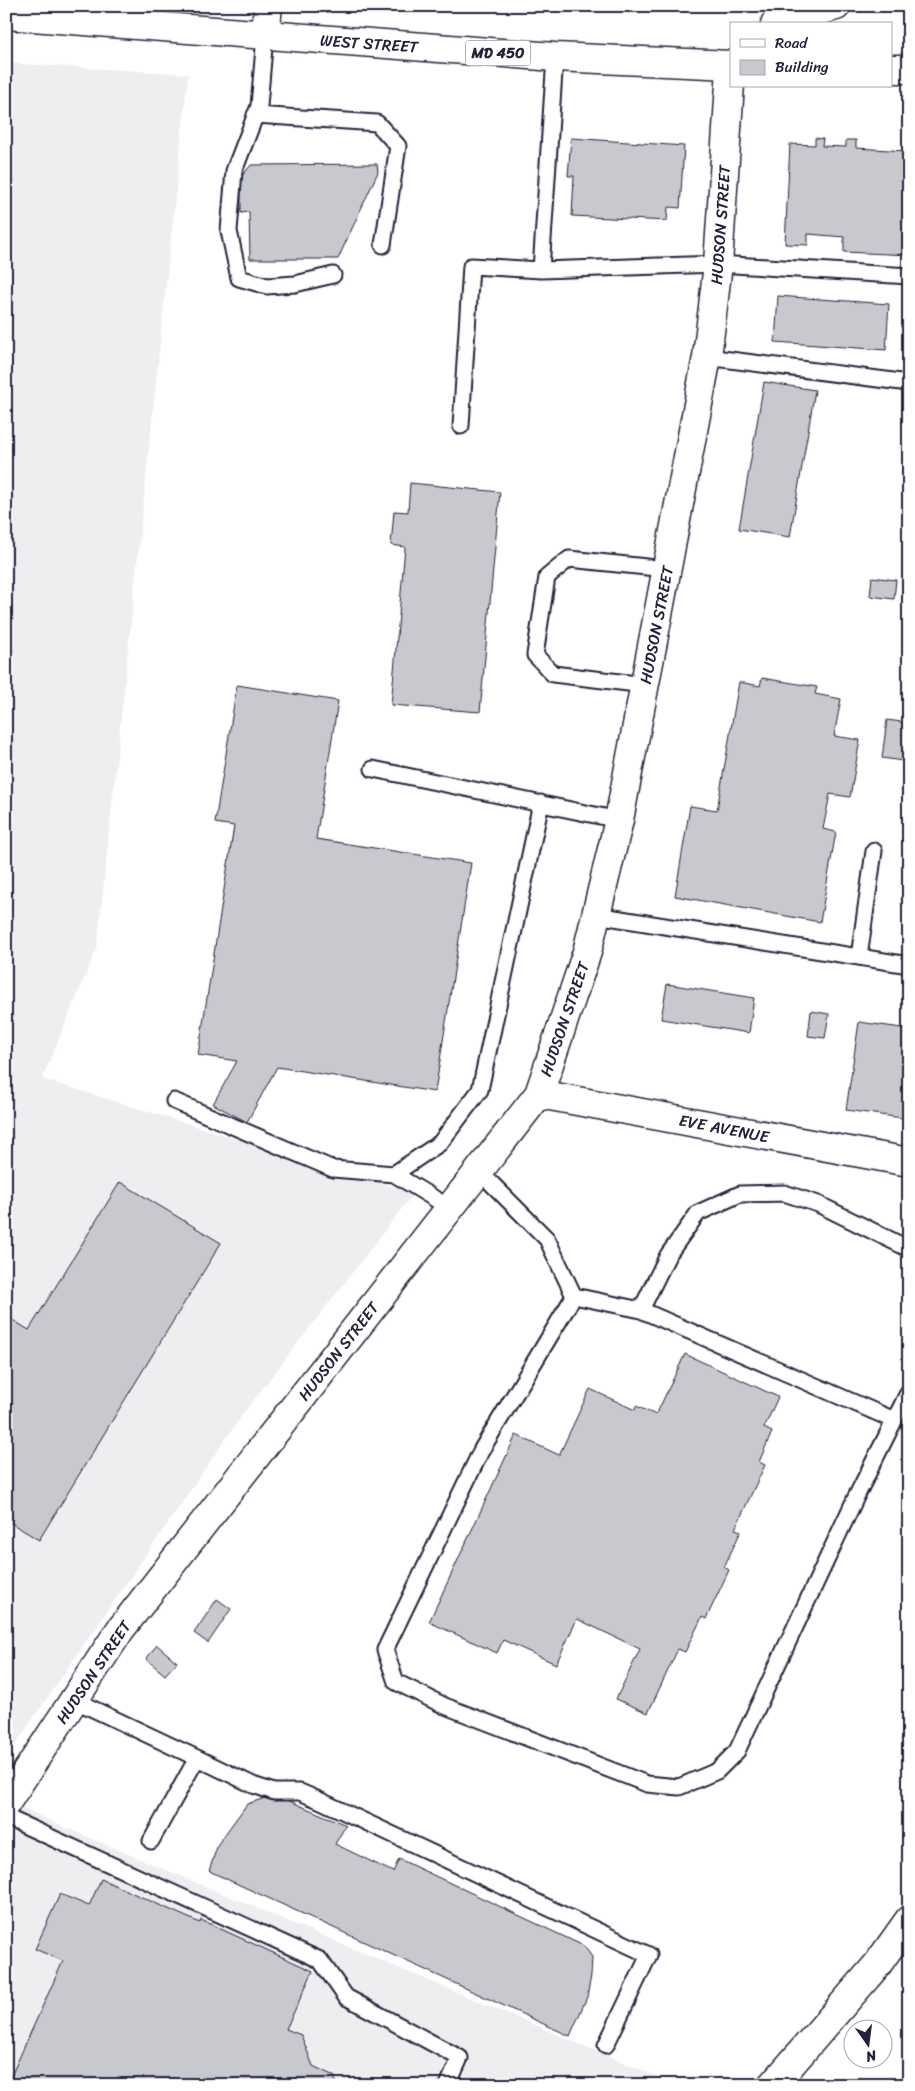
<svg xmlns="http://www.w3.org/2000/svg" width="915" height="2091" font-family="Sriracha,sans-serif">
<style>
.built{fill:#eeeef1}
.building{fill:#c8c8cf;stroke:#22223b}
.lines{fill:none;stroke-linecap:round;stroke-linejoin:round}
.service-casing{stroke:#22223b;stroke-width:19}
.minor-casing{stroke:#22223b;stroke-width:31}
.secondary-casing{stroke:#22223b;stroke-width:31}
.primary-casing{stroke:#22223b;stroke-width:31}
.motorway-casing{stroke:#22223b;stroke-width:31}
.service{stroke:#fff;stroke-width:15}
.minor{stroke:#fff;stroke-width:28}
.secondary{stroke:#fff;stroke-width:28}
.primary{stroke:#fff;stroke-width:28}
.motorway{stroke:#fff;stroke-width:28}
.labels{text-anchor:middle;stroke-width:4;stroke-linejoin:round;paint-order:stroke}
.shield{fill:#fff;stroke:#646476;stroke-width:1}
.shield-label{font-size:15px;font-weight:bold;fill:#22223b}
.street-label{font-size:16px;fill:#22223b;stroke:#fff}
</style>
<rect width="100%" height="100%" fill="#fff"/>
<filter id="ink" filterUnits="userSpaceOnUse"><feTurbulence type="fractalNoise" baseFrequency=".02" numOctaves="2"/><feDisplacementMap in="SourceGraphic" scale="10" xChannelSelector="R" yChannelSelector="G"/><feConvolveMatrix kernelMatrix="1 2 1 2 8 2 1 2 1" color-interpolation-filters="sRGB"/></filter>
<g filter="url(#ink)">
<path class="built" d="M6 63 188 74 97 948 42 1079 414 1193 245 1411 6 1758Z
M6 1800 64 1827 663 2079 657 2085H6Z"/>
<path class="building" d="M571 138 684 146 680 208 668 207 667 221 572 216 574 176H568Z
M815 138 823 139 822 146 846 147V140H856V148L906 151V145H909V255L844 252V237L808 234V245L785 244 790 144 815 145Z
M377 164 378 172 338 259H250L249 212 241 213V177L251 165Z
M778 296 889 304 886 350 775 342Z
M764 382 815 390 790 537 739 529Z
M410 483 500 492 480 712 391 705 405 547 391 545 394 511 408 512Z
M872 577 896 580 894 599 870 596Z
M762 678 817 687 815 694 841 699 834 736 860 740 850 797 830 794 823 829 836 832 820 922 675 896 690 806 717 810 739 682 760 686Z
M237 685 338 701 316 839 471 863 435 1092 277 1067 247 1122 213 1104 237 1061 198 1055 234 826 215 823Z
M887 720 909 723V762L882 758Z
M667 984 754 998 749 1033 661 1019Z
M811 1011 829 1014 825 1038 808 1036Z
M859 1022 909 1029V1119L846 1110Z
M120 1182 221 1243 39 1540 6 1520V1316L29 1330Z
M685 1354 778 1397 764 1428 772 1432 759 1462 765 1465 735 1529 741 1531 724 1567 729 1570 706 1619 702 1617 685 1652 678 1649 648 1713 616 1699 640 1649 577 1619 556 1664 503 1640 497 1653 429 1622 516 1435 559 1455 590 1389 635 1410 636 1406 656 1415Z
M217 1599 231 1609 208 1643 194 1633Z
M157 1645 177 1662 165 1675 146 1659Z
M280 1797 346 1825 335 1844 393 1872 399 1859 584 1946 592 1957 591 1976 587 1997 570 2036 209 1871 218 1844 247 1804 265 1798Z
M101 1879 200 1923 201 1920 313 1971 286 2029 301 2035 313 2066 334 2076 337 2085H7L63 1961 35 1949 60 1894 89 1906Z"/>
<g class="lines">
<defs>
<path id="service" d="M265 36 259 106 234 171 229 231 239 278 267 286 295 284 333 275
M555 57 541 270 718 264 909 276
M255 115 377 123 398 146 383 245
M707 357 909 383
M461 426 471 266 541 270
M645 685 553 674 535 655 547 577 569 559 666 569
M373 769 619 820
M596 915 909 965
M859 957 874 851
M174 1101 333 1169 394 1174 440 1143 480 1090 541 803
M479 1171 547 1239 574 1296 482 1449 385 1650 396 1682 445 1706 647 1784 679 1787 717 1771 737 1751 856 1497 909 1391
M394 1174 450 1208
M574 1296 641 1310
M894 1420 641 1310 668 1255 698 1213 740 1194 784 1193 818 1204 909 1249
M74 1700 197 1758 151 1841
M197 1758 253 1785 274 1792H300L319 1800 649 1955 606 2045
M6 1817 320 1960 346 1997 460 2058 448 2085"/>
<path id="minor" d="M539 1094 909 1162
M6 1803 120 1630 539 1094 587 952 619 820 707 357 718 264 731 69"/>
<path id="secondary" d="M265 36 268 6"/>
<path id="primary" d="M6 15 555 57 731 65
M775 24 836 6
M891 69H909"/>
<path id="motorway" d="M773 2085 877 1965 909 1920"/>
</defs>
<use href="#service" class="service-casing"/>
<use href="#minor" class="minor-casing"/>
<use href="#secondary" class="secondary-casing"/>
<use href="#primary" class="primary-casing"/>
<use href="#motorway" class="motorway-casing"/>
<use href="#service" class="service"/>
<use href="#minor" class="minor"/>
<use href="#secondary" class="secondary"/>
<use href="#primary" class="primary"/>
<use href="#motorway" class="motorway"/>
</g>
</g>
<g class="labels">
<rect class="shield" x="465.5" y="40.5" width="65" height="25" rx="4"/>
<g class="shield-label">
<text x="498" y="58">MD 450</text>
</g>
<g class="street-label">
<text transform="translate(369 43) rotate(4)" y="6">WEST STREET</text>
<text transform="translate(720 225) rotate(-86)" y="6">HUDSON STREET</text>
<text transform="translate(656 625) rotate(-79)" y="6">HUDSON STREET</text>
<text transform="translate(564 1019) rotate(-71)" y="6">HUDSON STREET</text>
<text transform="translate(724 1128) rotate(11)" y="6">EVE AVENUE</text>
<text transform="translate(338 1351) rotate(-52)" y="6">HUDSON STREET</text>
<text transform="translate(93 1672) rotate(-56)" y="6">HUDSON STREET</text>
</g>
</g>
<rect width="915" height="2091" fill="none" stroke="#fff" stroke-width="25"/>
<rect x="12" y="12" width="890" height="2066" fill="none" stroke="#22223b" stroke-width="2" filter="url(#ink)"/>
<rect x="730" y="22" width="162" height="65" fill="#ffffff" stroke="#a7a7b1"/>
<rect x="740" y="39" width="25" height="8" fill="#ffffff" stroke="#a7a7b1"/>
<text x="775" y="48" font-size="15" fill="#22223b">Road</text>
<rect x="740" y="60" width="25" height="15" fill="#c8c8cf" stroke="#a7a7b1"/>
<text x="775" y="72" font-size="15" fill="#22223b">Building</text>
<g transform="translate(868 2044) rotate(166)"><circle r="24" fill="#ffffff" stroke="#a7a7b1"/>
<path d="M0-4L9 19L0 12L-9 19Z" fill="#22223b"/>
<text y="-8" font-size="14" font-weight="bold" text-anchor="middle" fill="#22223b">N</text>
</g>
</svg>
